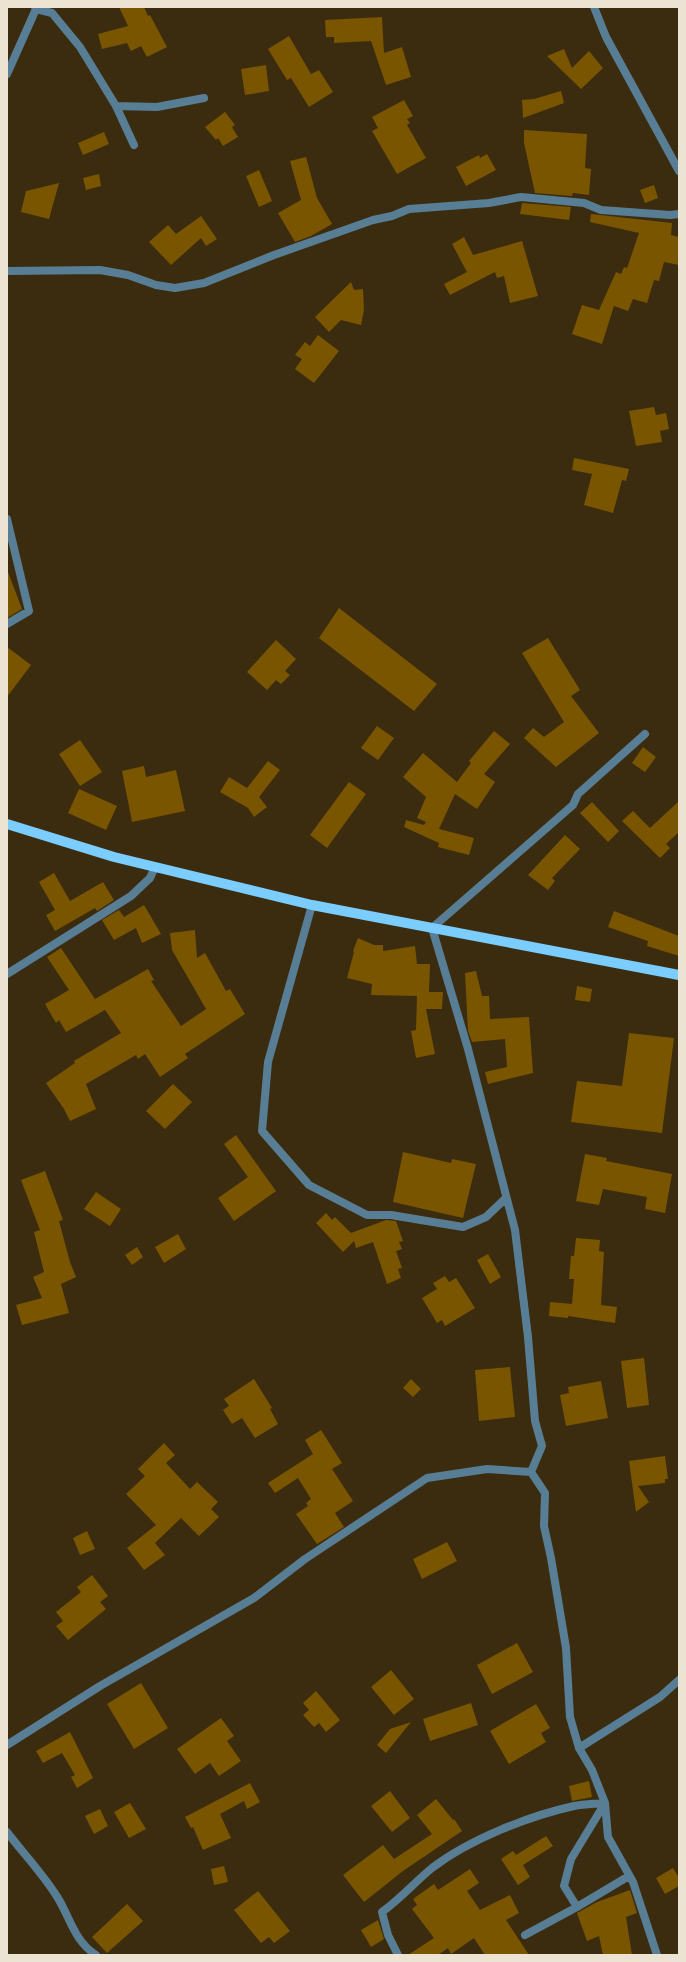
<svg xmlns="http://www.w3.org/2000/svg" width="686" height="1962" font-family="Karla,sans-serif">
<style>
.building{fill:#7a5500}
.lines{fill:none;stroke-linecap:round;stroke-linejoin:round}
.street{stroke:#587e95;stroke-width:8}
.primary{stroke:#7bcdfd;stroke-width:10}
</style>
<rect width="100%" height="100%" fill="#3b2c10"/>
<path class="building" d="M119 7H144L148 16 150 15 167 47 147 57 141 46 131 51 127 43 102 49 98 34 128 26Z
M382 17 384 53 402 47 411 77 386 85 371 41 334 43V37H326L325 20Z
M289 36 311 74 319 70 333 92 309 107 291 78 287 80 268 49Z
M564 49 572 68 589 51 603 68 581 89 547 56Z
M266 65 269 91 245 95 241 69Z
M561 91 564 103 523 118 522 100 534 99Z
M404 100 413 116 407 119 410 123 407 125 426 158 397 174 372 131 378 128 372 117Z
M225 112 235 125 232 127 238 137 223 146 218 138 216 140 205 127Z
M524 130 587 134 585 168 591 169 589 195 573 193 572 196 535 193 524 143Z
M104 132 109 144 83 155 78 143Z
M487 154 496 170 466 186 456 167 479 155 480 158Z
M306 157 317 198 332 224 311 236 295 242 278 213 301 200 290 161Z
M259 170 272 201 259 207 246 176Z
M99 174 101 186 86 190 83 178Z
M59 183 49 219 21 212 26 191Z
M654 185 658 198 645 203 640 190Z
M522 203 571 207 569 220 520 214Z
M591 214 672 223 671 235 679 237V265L664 262 659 281 654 280 647 303 633 299 628 311 614 306 602 344 572 334 582 305 599 310 616 272 621 274 624 267 627 268 639 233 590 222Z
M201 216 217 239 206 246 201 238 171 265 149 242 168 225 176 234Z
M464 237 473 255 522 241 538 296 510 303 504 276 497 278 495 272 450 295 444 284 467 272 452 244Z
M351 282 354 290 363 289 364 310 361 325 341 320 329 332 315 317Z
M318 335 339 351 314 383 295 369 302 359 295 355 305 342 310 346Z
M654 407 656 415 666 413 669 429 660 431 662 442 636 446 629 411Z
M574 458 629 469 626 481 622 480 613 513 584 505 592 474 572 470Z
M7 572H8L22 609 7 618Z
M339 608 437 684 414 711 319 638Z
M548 638 580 690 571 696 599 733 556 767 524 738 533 728 544 737 564 722 522 653Z
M276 640 296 659 285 671 290 675 281 684 276 680 267 690 247 672Z
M7 647 31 665 7 697Z
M377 726 394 738 378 760 361 748Z
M494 731 510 744 484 774 495 782 477 809 455 794 439 829 474 838 469 855 438 847 439 843 404 827 406 820 424 825 426 822 417 818 426 797 403 777 423 753 457 782 471 763 469 761Z
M80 740 102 772 80 786 59 754Z
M643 747 656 757 645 772 632 763Z
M268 761 280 770 259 797 267 807 254 817 248 808 220 792 229 777 247 788Z
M144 766 146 777 176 770 185 811 132 822 122 771Z
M349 782 366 794 327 848 310 835Z
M79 789 117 806 106 830 68 813Z
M679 801V832L666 844 670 848 660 858 622 821 633 811 650 828Z
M592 802 619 831 608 842 580 813Z
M565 835 580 849 552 878 555 881 548 890 528 875Z
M54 873 70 901 103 882 114 900 97 911 95 908 55 931 46 915 55 910 39 882Z
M144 905 161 934 142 943 136 928 114 940 102 920 119 910 124 917Z
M614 911 679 936V956L647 946 648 941 608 927Z
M195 930 197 958 205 953 226 991 230 989 245 1014 185 1054 188 1058 160 1077 145 1054 138 1059 136 1055 86 1084 96 1109 70 1121 64 1109 46 1083 75 1063 74 1061 121 1033 105 1010 66 1032 59 1020 56 1023 45 1004 69 990 47 957 61 948 95 999 148 969 154 980 151 981 181 1026 206 1009 172 950 170 933Z
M358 938 374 945H383V951L415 946 417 964H430L429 992H443L442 1009H426L435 1054 416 1058 411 1031 416 1030 417 996 371 995 372 984 347 978 354 952 353 951Z
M476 971 482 996H489L490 1019 529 1017 533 1073 488 1084 485 1072 507 1067 505 1039 472 1042 468 1031 465 973Z
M577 986 592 989 590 1002 575 1000Z
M629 1033 674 1038 662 1133 571 1122 577 1081 622 1086Z
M173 1084 192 1102 165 1129 146 1111Z
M236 1135 276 1191 234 1221 218 1198 248 1177 224 1144Z
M403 1152 451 1163 452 1159 476 1164 463 1218 393 1202Z
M585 1154 607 1158 606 1161 672 1174 665 1213 645 1209 647 1197 603 1189 599 1205 576 1201Z
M45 1171 63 1220 59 1221 70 1262 76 1277 61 1284 69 1313 22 1325 16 1305 42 1298 33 1277 44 1272 34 1232 40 1230 21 1180Z
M96 1192 121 1209 110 1226 84 1209Z
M326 1213 332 1220 335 1217 351 1233 386 1220 396 1221 403 1241 399 1242 402 1249 396 1251 402 1268 398 1269 401 1278 387 1284 373 1242 356 1248 354 1241 343 1252 316 1223Z
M178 1234 186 1249 164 1263 155 1247Z
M576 1238 600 1240 599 1251 604 1252 601 1305 617 1307 615 1323 568 1316V1318L549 1316 550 1302 572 1304 574 1279H569L571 1256H574Z
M137 1247 143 1257 132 1265 125 1255Z
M488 1254 501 1277 490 1284 477 1260Z
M445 1276 449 1282 456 1278 475 1308 445 1326 442 1320 437 1323 422 1298 437 1289 433 1283Z
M644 1358 649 1405 627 1408 621 1361Z
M510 1367 515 1417 479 1421 475 1370Z
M254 1379 272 1408 270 1409 278 1424 255 1438 242 1418 232 1424 223 1410 229 1406 224 1399Z
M411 1379 421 1389 413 1397 403 1388Z
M601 1381 608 1418 566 1426 560 1395 569 1393 568 1387Z
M321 1430 342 1463 332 1469 353 1501 335 1513 344 1527 317 1544 296 1514 308 1506 306 1503 311 1499 298 1478 275 1493 268 1483 313 1454 305 1440Z
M164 1443 175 1455 166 1463 190 1489 197 1482 218 1502 211 1509 219 1517 199 1536 181 1518 155 1543 165 1555 144 1570 127 1548 156 1525 126 1494 145 1476 138 1469Z
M665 1456 668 1479H665V1483L638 1486 649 1502 636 1512 629 1461Z
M87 1531 95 1549 80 1555 73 1538Z
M447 1542 457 1561 422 1579 413 1559Z
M92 1575 108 1596 100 1602 106 1609 68 1640 56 1626 63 1621 56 1612 81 1592 77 1587Z
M517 1643 533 1672 492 1694 477 1665Z
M391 1670 414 1699 394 1715 371 1687Z
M141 1683 168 1728 134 1749 107 1704Z
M316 1691 340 1720 326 1732 319 1723 314 1727 303 1715 309 1710 303 1703Z
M471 1703 478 1725 430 1741 423 1719Z
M536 1704 550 1728 541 1733 546 1742 509 1764 490 1731Z
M221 1718 234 1736 227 1741 241 1761 219 1776 210 1763 195 1774 177 1749Z
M411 1722 386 1753 377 1745 390 1729Z
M70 1732 93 1778 77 1788 71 1777 75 1775 62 1753 43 1763 36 1751Z
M589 1781 592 1797 572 1801 569 1786Z
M250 1783 260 1802 247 1809 244 1801 220 1814 231 1838 203 1850 193 1827 191 1828 185 1817Z
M390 1791 410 1818 392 1832 371 1806Z
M436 1799 453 1820 454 1819 462 1831 403 1871 364 1902 343 1875 383 1845 394 1859 432 1834 417 1815Z
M130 1803 146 1829 129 1838 114 1812Z
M100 1809 108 1826 94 1834 85 1816Z
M546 1836 553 1846 523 1865 530 1877 518 1885 501 1859 513 1851 516 1855Z
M224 1866 228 1882 214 1885 211 1869Z
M673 1868 679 1878V1886L665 1894 656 1878Z
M470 1869 479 1883 467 1891 480 1910 510 1895 519 1913 506 1920 529 1955H485L474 1938 451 1954 448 1948 438 1955H408L434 1938 412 1909 417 1905 413 1899 434 1884 438 1890Z
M630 1890 637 1913 626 1917 632 1955H603L599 1936 587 1941 577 1913 597 1902Z
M258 1891 290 1931 274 1943 269 1937 261 1943 234 1910Z
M127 1904 143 1921 107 1953 92 1937Z
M378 1920 384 1939 371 1947 361 1930Z"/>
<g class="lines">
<path class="street" d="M40 7 36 9 52 13 80 47 116 106 134 145
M594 7 606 37 679 171
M7 74 36 9 35 7
M116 106 157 107 204 98
M7 271 100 270 128 275 156 285 175 288 204 283 274 255 373 220 392 216 409 209 489 203 521 197 584 203 601 210 670 215 679 214
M7 519 29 611 7 624
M645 734 578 794 573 805 432 928 468 1049 515 1230 528 1337 535 1421 542 1446 531 1472 545 1493 544 1526 551 1558 566 1648 570 1717 579 1748 592 1770 605 1803 608 1837 633 1882 657 1955
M312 905 268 1062 262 1131 309 1185 367 1215H391L463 1227 486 1217 506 1198
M7 974 131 896 150 878 155 867
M7 1745 100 1686 254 1598 305 1559 427 1478 487 1469 531 1472
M579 1748 660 1697 679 1680
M7 1832C23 1853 42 1873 56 1895 70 1916 73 1940 96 1955
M577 1907 629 1876
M398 1955 388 1935 382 1912C400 1899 415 1882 432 1868 470 1839 529 1816 574 1806 584 1804 595 1804 605 1803L571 1859 564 1886 577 1907 525 1935"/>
<path class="primary" d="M7 824 114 857 312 905 679 975"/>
</g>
<rect width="686" height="1962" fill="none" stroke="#ede3d3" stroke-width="16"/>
</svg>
